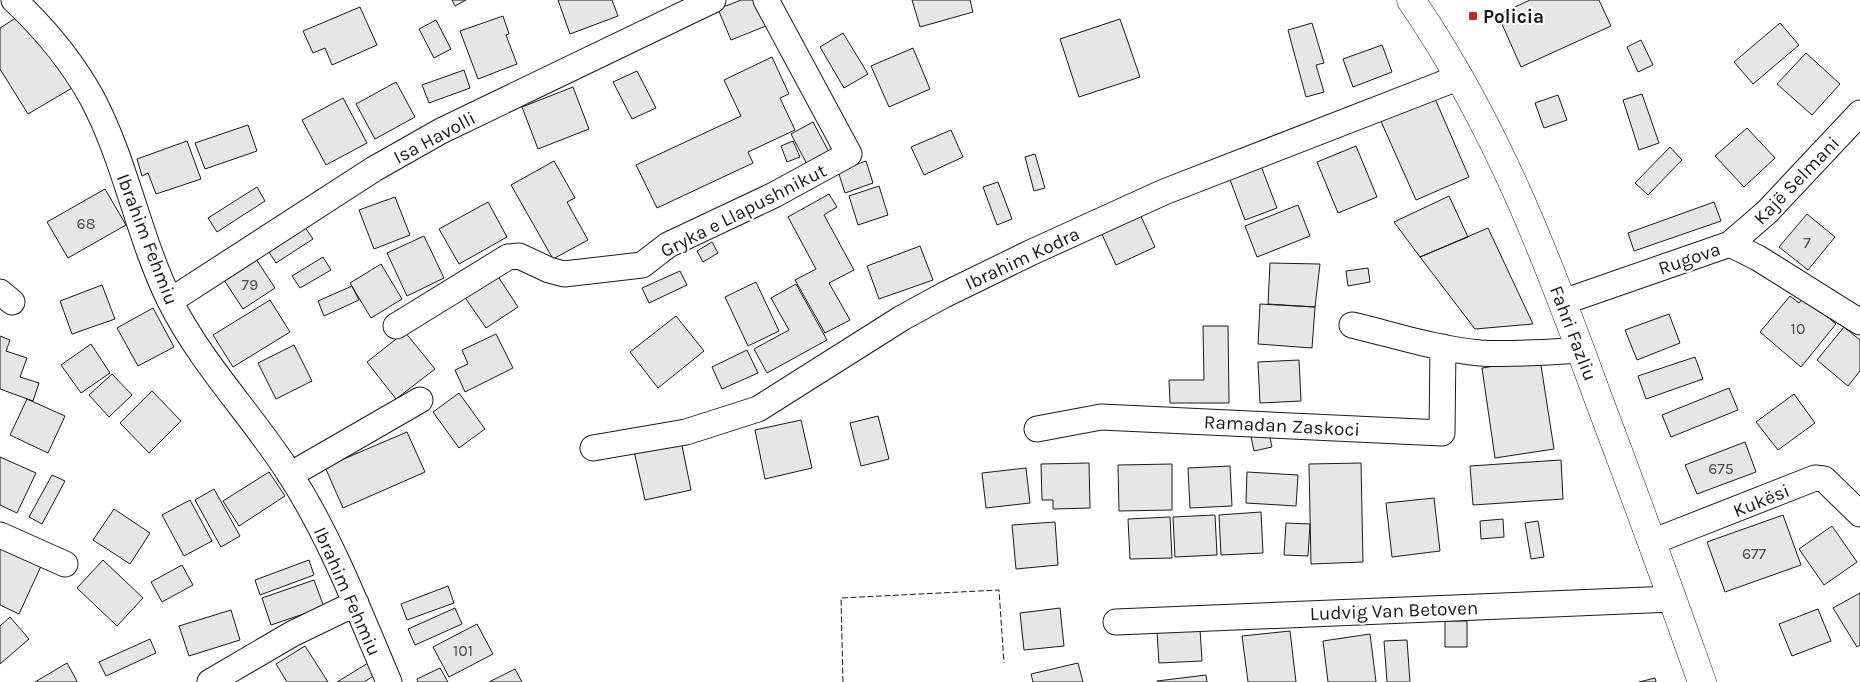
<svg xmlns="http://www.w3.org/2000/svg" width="1860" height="682" font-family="Karla,sans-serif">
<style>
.building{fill:#e6e6e6;stroke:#1a1a1a}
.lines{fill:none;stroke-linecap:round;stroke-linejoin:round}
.minor-casing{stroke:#1a1a1a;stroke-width:27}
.primary-casing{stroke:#1a1a1a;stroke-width:29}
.minor{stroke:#fff;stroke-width:25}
.primary{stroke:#fff;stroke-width:28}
.fence{stroke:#1a1a1a;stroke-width:1;stroke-dasharray:6 2.5;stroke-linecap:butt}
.poi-dot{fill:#c62828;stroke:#fff;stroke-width:2}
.labels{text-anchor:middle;stroke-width:4;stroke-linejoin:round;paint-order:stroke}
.number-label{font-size:16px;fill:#4d4d4d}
.poi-label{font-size:19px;font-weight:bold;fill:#1a1a1a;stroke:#fff;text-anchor:start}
.street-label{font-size:19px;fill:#1a1a1a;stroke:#fff}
</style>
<rect width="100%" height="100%" fill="#fff"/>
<path class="building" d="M452 0H466L455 6Z
M558 0H612L618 16 570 34Z
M741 0H755L766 26 731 40 718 9Z
M912 0H970L973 12 920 27Z
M1530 0H1599L1611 26 1521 67 1498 15Z
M360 7 377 45 332 65 325 48 313 53 303 31Z
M25 12 72 88 28 114 0 69V28Z
M503 16 509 34 506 35 517 64 478 79 460 31Z
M1120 19 1140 77 1079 97 1060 39Z
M436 20 451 49 434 58 419 29Z
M1312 23 1324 63 1316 65 1324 92 1306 97 1288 30Z
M1780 23 1799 45 1753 84 1734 62Z
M843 33 868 74 844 88 820 47Z
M1641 40 1653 65 1638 72 1627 47Z
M1382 45 1392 72 1353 87 1343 59Z
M913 48 930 89 889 107 871 66Z
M1806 53 1840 84 1812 115 1777 84Z
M772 57 789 94 780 98 795 130 748 152 753 163 657 208 636 165 741 116 724 80Z
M464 70 470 88 429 103 422 85Z
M637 71 656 108 632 119 613 82Z
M396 82 415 117 375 139 356 104Z
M573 87 589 129 538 149 522 107Z
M1433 94 1469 177 1416 200 1379 117Z
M1642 94 1659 143 1639 150 1623 100Z
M1558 95 1567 120 1544 128 1535 103Z
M343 98 367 143 326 165 302 120Z
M813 122 830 154 808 166 791 134Z
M248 125 257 151 205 169 195 143Z
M1747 128 1775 158 1744 187 1715 156Z
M951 130 963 157 924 175 911 147Z
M187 141 201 179 156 194 148 173 142 176 137 159Z
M793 141 800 157 787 162 781 146Z
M1356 146 1377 197 1338 213 1317 162Z
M1670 147 1682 160 1648 195 1635 183Z
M1035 154 1045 188 1034 191 1025 157Z
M554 161 575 198 567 202 588 240 553 259 511 185Z
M866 161 873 183 845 193 838 171Z
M1261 166 1277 208 1245 220 1229 177Z
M998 182 1012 219 997 225 983 187Z
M879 186 888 215 858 225 849 196Z
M257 187 265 201 217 232 208 218Z
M105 189 126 225 68 258 47 222Z
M829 194 837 207 824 215 854 270 829 283 850 320 825 333 795 280 816 269 788 217Z
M1449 196 1468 237 1420 257 1394 222Z
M395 197 410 235 374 249 359 210Z
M488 202 507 237 459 264 439 229Z
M1714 202 1721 221 1634 251 1628 233Z
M1298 205 1310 236 1257 257 1245 226Z
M1139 212 1155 247 1116 265 1100 230Z
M1807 214 1835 237 1808 270 1779 247Z
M302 223 313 239 276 263 265 246Z
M1488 228 1533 324 1475 329 1420 257Z
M424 236 444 278 407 296 387 253Z
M712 242 718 253 703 262 697 251Z
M920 246 933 280 879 299 867 266Z
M323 257 331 270 300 288 292 276Z
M256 259 275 288 243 309 224 280Z
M1270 263 1320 264 1315 307 1268 304Z
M381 264 402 299 371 318 350 283Z
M1368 268 1370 282 1348 286 1346 271Z
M680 271 687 285 649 303 642 288Z
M497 275 518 307 486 328 464 296Z
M756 282 779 331 748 346 725 297Z
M796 284 827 340 767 373 754 349 789 330 771 298Z
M102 285 115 319 72 334 60 301Z
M352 286 359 300 324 316 318 301Z
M1790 296 1799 303 1804 297 1836 324 1801 367 1760 332Z
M270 300 290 332 233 367 213 335Z
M1260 304 1315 307 1312 348 1258 344Z
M153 308 174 347 138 366 117 328Z
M1669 314 1680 343 1637 360 1625 330Z
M676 316 704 351 658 388 630 352Z
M1203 326H1228L1229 403H1170L1169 380H1204Z
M1844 327 1860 340V371L1848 386 1817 360Z
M405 332 435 369 396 399 367 362Z
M496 334 513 368 465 392 455 370 468 364 462 350Z
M0 336 10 340 6 351 27 358 20 377 39 383 33 401 0 389Z
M91 344 110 373 81 393 61 365Z
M294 345 312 381 276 399 258 363Z
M747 350 758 373 722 389 712 367Z
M1695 357 1703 379 1646 399 1638 376Z
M1540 359 1554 449 1495 458 1482 368Z
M1299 360 1301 401 1260 403 1258 362Z
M112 374 132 395 109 417 89 395Z
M1729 388 1738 410 1671 437 1662 415Z
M152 391 181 421 149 453 120 423Z
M459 393 485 429 459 448 433 412Z
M1794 394 1815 423 1778 450 1756 422Z
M27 399 65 416 48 453 10 435Z
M878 416 889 459 861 466 850 423Z
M801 420 812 468 765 479 755 430Z
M1268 429 1272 447 1254 451 1250 432Z
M407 432 425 472 343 508 325 467Z
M681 441 691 490 645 500 634 451Z
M1745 442 1756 472 1697 494 1685 465Z
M0 457 36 473 17 513 0 505Z
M1561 460 1563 499 1473 505 1470 466Z
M1089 463 1090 508 1053 509V500H1042L1041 464Z
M1361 463 1363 562 1311 564 1309 464Z
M1172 464V510L1119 511 1118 465Z
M1230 466 1232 506 1190 508 1188 468Z
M1026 468 1030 503 986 508 982 473Z
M269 472 285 496 239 526 223 501Z
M1247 472 1298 475 1296 506 1246 503Z
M52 475 65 481 42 524 29 517Z
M214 489 240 536 221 547 195 500Z
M1434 498 1440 551 1392 557 1386 503Z
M190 500 212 541 184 556 162 515Z
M114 509 150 533 130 564 93 540Z
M1261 512 1263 553 1221 555 1219 515Z
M1215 515 1217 555 1175 557 1173 517Z
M1783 515 1801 565 1725 592 1707 542Z
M1170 517 1172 558 1130 559 1128 519Z
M1503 519 1504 537 1481 539 1480 521Z
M1538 521 1544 557 1531 559 1525 523Z
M1055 522 1058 565 1016 569 1012 525Z
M1286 523 1310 524 1308 556 1284 555Z
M1832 526 1857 562 1824 585 1799 549Z
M0 545 42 564 19 614 0 605Z
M103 560 143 598 117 626 77 588Z
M309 560 314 575 260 595 255 580Z
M182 565 193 585 162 602 151 582Z
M314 580 324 607 271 625 262 598Z
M448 586 454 603 407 620 401 604Z
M1860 593V645L1857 647 1833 608Z
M455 608 462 624 415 645 408 629Z
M1060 608 1064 646 1024 650 1020 613Z
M1818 609 1831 641 1792 656 1779 624Z
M231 610 240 640 189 656 179 626Z
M10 617 29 639 0 664V626Z
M1445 621H1467V647H1445Z
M477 624 493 654 449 677 433 647Z
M1200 629 1202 661 1159 663 1157 632Z
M1290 631 1296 682H1248L1242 636Z
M1370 634 1376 682H1328L1323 641Z
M150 639 156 653 106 676 99 662Z
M1407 640 1410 682H1387L1384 641Z
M305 646 328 682H287L276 664Z
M67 663 77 681 76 682H35Z
M368 663 375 675 364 682H337Z
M1078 663 1083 682H1033L1031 674Z
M440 668 448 682H418L417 679Z
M515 669 522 682H489Z
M1206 675 1207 682H1157V681Z
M1655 678 1656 682H1639Z"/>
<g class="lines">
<defs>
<path id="minor" d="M14 0C45 29 71 60 92 98 126 162 138 236 170 301 202 365 253 416 291 476 332 540 359 612 389 682
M1730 244 1758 258 1860 322
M0 292 12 302
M170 301 374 169 441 131 713 0
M1563 302 1730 244 1767 212 1860 113
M1352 325C1394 335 1437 349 1480 353 1514 355 1547 352 1581 350
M396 326 508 257 519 256 549 270 564 274 642 265 668 245 774 195 849 154 766 0
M1037 429 1101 417 1442 433 1443 347
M593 448 686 432 758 409 902 318 944 295 1030 253 1164 192 1460 77
M290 475 420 400
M0 535 65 564
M1652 542 1815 478 1824 479 1860 514
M1116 622 1672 599
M210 682 292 634 356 603"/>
<path id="primary" d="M1411 0C1496 124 1546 255 1597 395 1633 490 1668 586 1702 682"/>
</defs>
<use href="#minor" class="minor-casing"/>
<use href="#primary" class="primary-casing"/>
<use href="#minor" class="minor"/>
<use href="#primary" class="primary"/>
<path class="fence" d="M843 682 841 598 999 590 1004 663"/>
</g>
<rect class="poi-dot" x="1468" y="11" width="10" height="10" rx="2.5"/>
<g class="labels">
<g class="number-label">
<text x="86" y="229">68</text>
<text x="1807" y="248">7</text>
<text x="250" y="290">79</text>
<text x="1798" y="334">10</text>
<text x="1721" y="474">675</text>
<text x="1754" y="559">677</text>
<text x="463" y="656">101</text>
</g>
<g class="poi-label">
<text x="1483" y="23">Policia</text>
</g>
<g class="street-label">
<text transform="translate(434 137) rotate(-28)" y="7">Isa Havolli</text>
<text transform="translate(1796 180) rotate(-46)" y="7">Kajë Selmani</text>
<text transform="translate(743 210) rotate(-27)" y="7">Gryka e Llapushnikut</text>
<text transform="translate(148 239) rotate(69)" y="7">Ibrahim Fehmiu</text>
<text transform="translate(1022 258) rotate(-25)" y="7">Ibrahim Kodra</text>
<text transform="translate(1689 258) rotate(-19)" y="7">Rugova</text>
<text transform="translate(1574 333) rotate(69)" y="7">Fahri Fazliu</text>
<text transform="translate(1282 425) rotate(3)" y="7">Ramadan Zaskoci</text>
<text transform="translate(1761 500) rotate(-22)" y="7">Kukësi</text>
<text transform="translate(348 591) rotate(66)" y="7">Ibrahim Fehmiu</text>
<text transform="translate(1394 610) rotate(-2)" y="7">Ludvig Van Betoven</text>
</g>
</g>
</svg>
